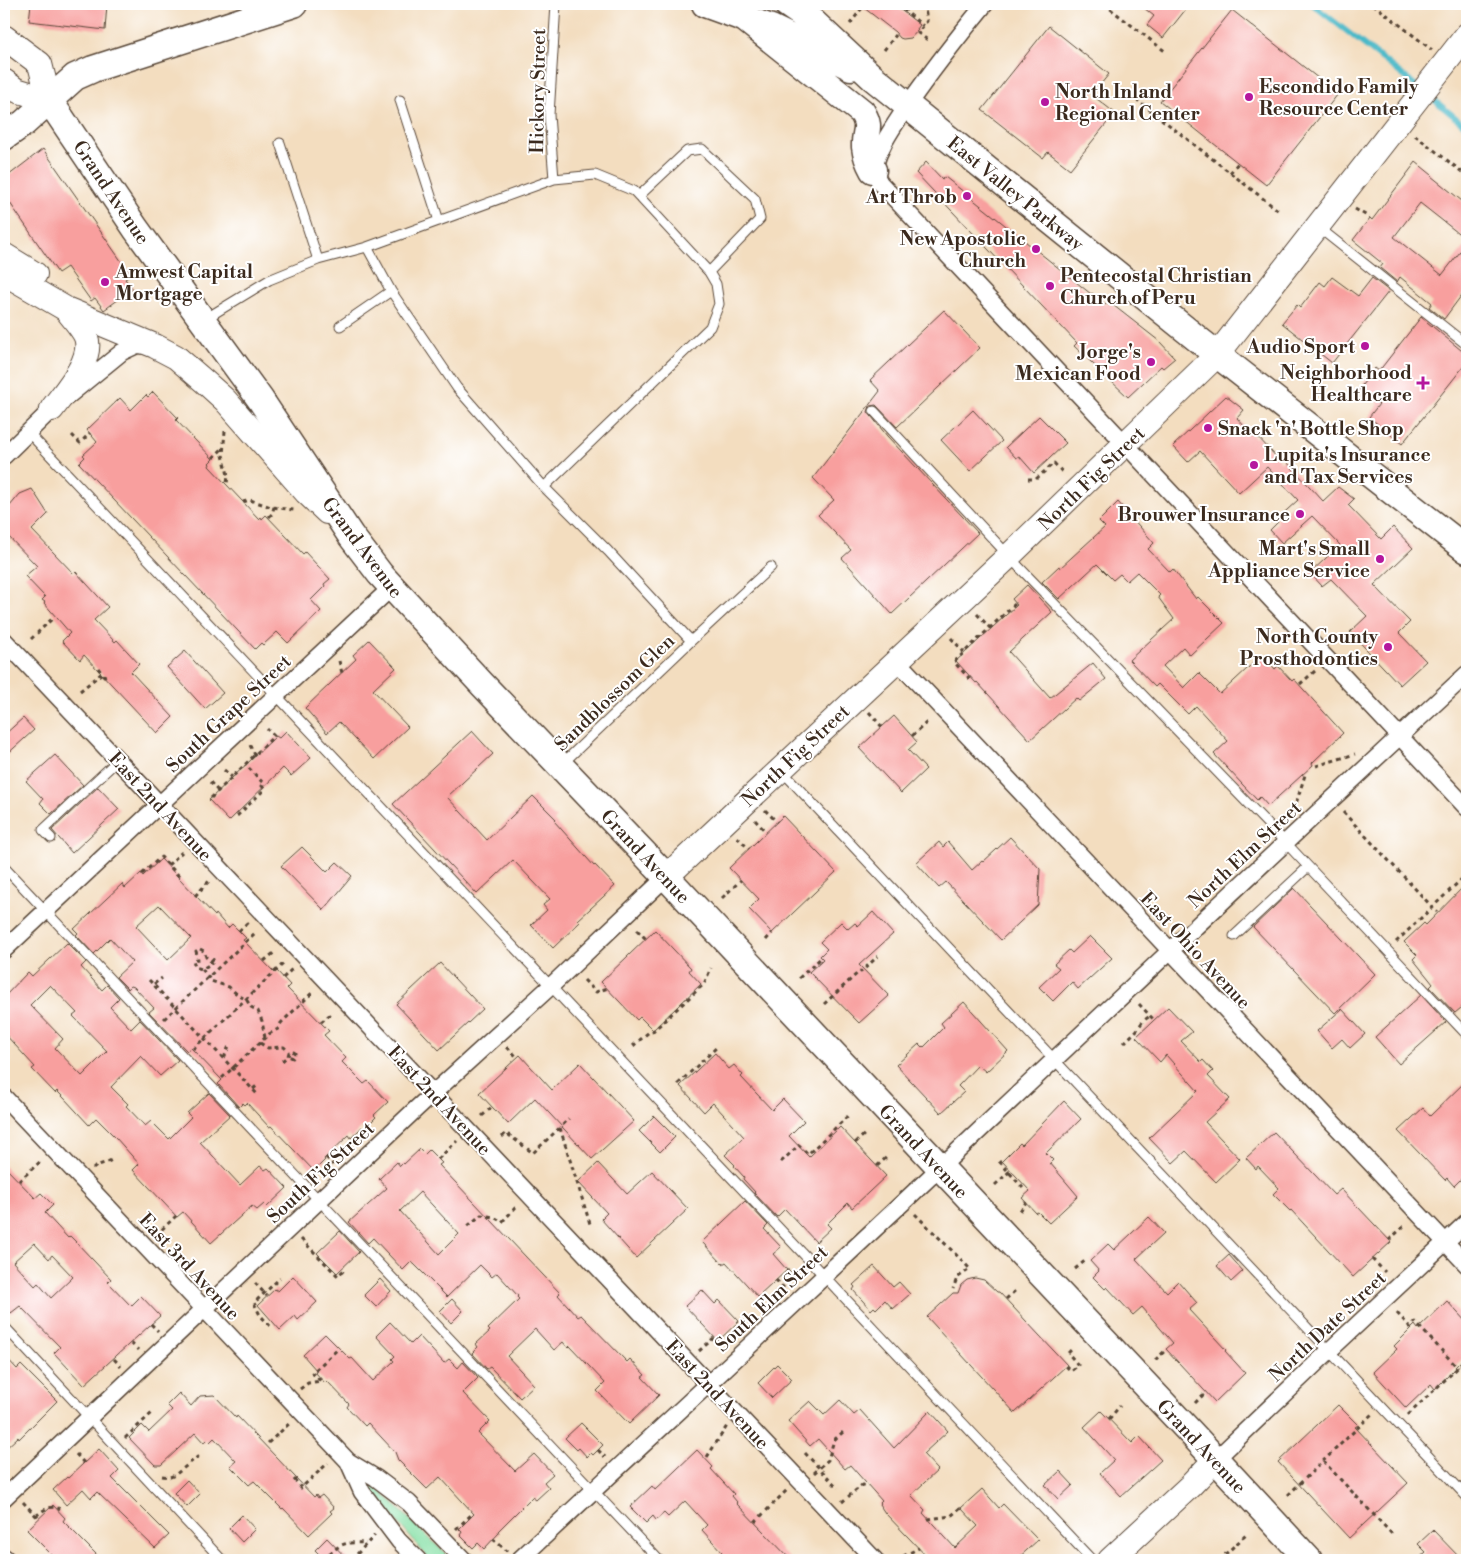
<svg xmlns="http://www.w3.org/2000/svg" width="1471" height="1564" font-family="'Libre Bodoni',serif">
<style>
.green{fill:#85e0a6;stroke:#608562}
.lines{fill:none;stroke-linecap:round;stroke-linejoin:round}
.stream{stroke:#4cb9c8;stroke-width:5.5}
.building{fill:#f89f9e;fill-rule:evenodd}
.lane-casing{stroke:#574536;stroke-width:11}
.street-casing{stroke:#574536;stroke-width:19}
.secondary-casing{stroke:#574536;stroke-width:26}
.primary-casing{stroke:#574536;stroke-width:29}
.path{stroke:#574536;stroke-width:3;stroke-dasharray:4 4;stroke-linecap:butt}
.lane{stroke:#fff;stroke-width:9}
.street{stroke:#fff;stroke-width:16}
.secondary{stroke:#fff;stroke-width:24}
.primary{stroke:#fff;stroke-width:26}
.poi-dot{fill:#b5179e;stroke:#fff;stroke-width:2}
.labels{text-anchor:middle;stroke-width:4;stroke-linejoin:round;paint-order:stroke}
.poi-label{font-size:19px;font-weight:bold;fill:#3b2a1e;stroke:#fff;text-anchor:end}
.street-label{font-size:19px;fill:#3b2a1e;stroke:#fff}
</style>
<rect width="100%" height="100%" fill="#fff"/>
<filter id="ink" filterUnits="userSpaceOnUse"><feTurbulence type="fractalNoise" baseFrequency=".02" numOctaves="2"/><feDisplacementMap in="SourceGraphic" scale="10" xChannelSelector="R" yChannelSelector="G"/><feConvolveMatrix kernelMatrix="1 2 1 2 8 2 1 2 1" color-interpolation-filters="sRGB"/></filter>
<filter id="wash" filterUnits="userSpaceOnUse"><feTurbulence type="fractalNoise" baseFrequency=".0096" numOctaves="4" result="noise"/><feDisplacementMap in="SourceGraphic" scale="20" xChannelSelector="R" yChannelSelector="G"/><feGaussianBlur stdDeviation="1.12" result="paint"/><feColorMatrix in="noise" values="0 0 0 0 0 0 0 0 0 0 0 0 0 0 0 0 0 1.4 0 .05"/><feComposite in="paint" operator="in"/></filter>
<g filter="url(#wash)">
<rect width="100%" height="100%" fill="#f3ddbf"/>
<path class="green" d="M369 1482 373 1484 452 1560H430L369 1489 367 1486Z"/>
<g class="lines">
<path class="stream" d="M1312 4 1419 88
M1428 95 1467 127"/>
</g>
<g id="blocks">
<path class="building" d="M31 4H107L105 30 29 21Z
M859 4H893L920 25 917 29 918 30 911 38 903 39 900 38 895 32Z
M1139 4H1190L1163 38 1147 25 1154 16Z
M1232 10 1338 94 1266 185 1160 101Z
M1049 26 1109 74 1092 95 1115 113 1070 169 1048 152 1043 158 982 110Z
M43 149 131 275 125 279 133 289 104 310 95 298 91 301 67 267 58 273 10 203 4 210V179Z
M926 162 942 179 945 177 1091 294 1092 293 1106 305 1109 302 1159 341 1175 358 1163 368 1161 366 1128 397 1074 346 1077 343 916 173Z
M1416 162 1432 175 1431 176 1467 205V240L1420 203 1394 237 1442 275 1467 243V288L1444 319 1429 307 1432 303 1400 277 1397 282 1380 268 1383 264 1353 240 1370 218 1372 220Z
M1332 277 1358 296 1372 278 1389 291 1332 363 1282 323 1297 305 1300 308 1320 282 1325 286Z
M944 310 980 348 897 427 876 405 870 406 868 412 887 436 978 533 892 614 842 558 851 550 818 515 834 500 813 478 880 391 870 380Z
M1421 317 1467 355V362L1402 444 1369 417 1379 404 1359 389 1375 368 1379 371Z
M153 392 178 418 176 420 213 459 209 463 210 464 209 466 259 519 261 517 262 519 266 515 303 554 305 552 330 579 324 584 325 586 311 600 321 611 288 643 277 632 263 645 261 643 255 649 79 463 85 457 83 455 97 442 87 430 120 398 131 410 146 395 148 397Z
M1226 396 1244 410 1237 418 1255 438 1257 436 1281 462 1284 459 1323 501 1338 487 1354 499 1348 505 1381 539 1393 527 1413 548 1374 585 1410 622 1399 633 1426 661 1400 685 1350 632 1367 616 1331 579 1322 586 1310 573 1340 545 1312 516 1282 543 1270 530 1278 522 1276 520 1298 500 1267 467 1239 493 1200 451 1188 462 1173 446Z
M973 410 1002 441 970 471 941 440Z
M1039 416 1066 443 1034 473 1019 456 1016 458 1006 447Z
M32 489 48 514 32 530 74 574 76 572 108 607 94 620 115 642 117 640 139 664 131 672 173 717 157 733 84 655 80 660 62 641 70 633 44 603 45 602 42 600 45 597 25 576 37 566 4 532V513L20 494Z
M1118 502 1154 543 1148 549 1170 572 1173 569 1196 599 1198 597 1224 623 1190 655 1183 647 1163 666 1184 688 1199 673 1220 694 1262 655 1275 669 1278 666 1292 681 1294 679 1343 733 1312 763 1313 765 1268 806 1260 797 1257 800 1214 754 1228 741 1196 706 1188 714 1158 684 1155 687 1129 660 1174 619 1158 597 1160 595 1137 572 1127 581 1120 574 1113 580 1097 564 1059 599 1042 582 1059 566 1060 568 1105 527 1099 521Z
M1027 585 1052 612 1009 652 1050 698 1093 663 1106 679 1079 701 1076 698 1030 740 977 682 976 683 956 661 1017 605 1012 599Z
M369 640 396 668 373 690 408 727 374 759 339 722 327 733 305 708 356 659 353 655Z
M185 651 223 693 205 709 167 667Z
M894 716 917 742 908 750 926 769 901 793 859 748Z
M23 718 34 730 4 757V735Z
M286 731 311 758 291 776 283 768 229 821 209 800 276 736 279 738Z
M472 731 493 754 447 797 487 840 533 796 556 819 554 821 594 866 595 865 615 886 578 920 580 922 553 948 531 925 547 910 543 905 550 899 513 860 477 894 393 804Z
M55 755 83 785 51 814 40 803 43 799 26 781Z
M98 787 119 809 72 853 52 830Z
M783 816 836 872 772 933 749 909 759 899 729 868Z
M1010 837 1040 869 1038 905 1001 940 946 882 939 888 916 863 939 842 943 847 948 842 972 870 982 861 983 862Z
M302 847 327 872 337 862 352 876 324 910 281 866Z
M161 859 215 916 216 914 228 928 232 924 246 938 243 940 275 973 277 971 290 985 287 988 329 1031 324 1035 346 1058 342 1062 364 1084 368 1081 388 1102 374 1115 376 1117 364 1129 362 1127 351 1138 349 1135 324 1159 325 1160 314 1171 271 1126 269 1127 247 1103 245 1105 243 1103 239 1107 218 1084 222 1080 191 1048 187 1051 149 1012 154 1008 134 987 131 986 128 989 116 977 132 962 110 938 94 954 76 935 78 933 74 929 122 884 125 888 141 873 143 876ZM159 905 191 938 168 960 136 926Z
M1467 883V1003L1455 1013 1430 987 1433 984 1413 959 1417 955 1404 942 1424 923 1426 925Z
M1294 888 1375 974 1335 1013 1253 927Z
M873 912 893 934 859 965 889 996 859 1023 809 972 823 959 820 956 827 949 820 942 841 922 848 929 855 923 858 926Z
M655 930 691 968 689 971 701 984 653 1030 640 1017 637 1020 601 982Z
M1090 936 1112 958 1078 989 1072 982 1053 1001 1039 987 1059 968 1054 964 1069 950 1072 953Z
M67 943 86 962 81 967 102 990 107 985 119 998 110 1007 131 1029 140 1020 178 1060 160 1076 141 1056 111 1087 128 1104 126 1106 145 1126 151 1121 169 1139 191 1117 187 1113 209 1093 230 1115 200 1142 240 1185 260 1166 265 1170 268 1168 287 1188 267 1207 264 1204 257 1210 252 1206 211 1243 183 1212 177 1217 133 1170 139 1164 116 1138 96 1118 89 1125 64 1098 57 1091 55 1093 32 1069 35 1067 4 1033V997L28 972 32 976ZM50 985 77 1013 73 1016 107 1051 82 1076 55 1048 63 1039 30 1005Z
M440 963 483 1009 439 1050 396 1004Z
M1421 995 1446 1022 1399 1064 1375 1037Z
M964 1002 1008 1051 986 1072 978 1065 959 1085 958 1086 964 1092 941 1113 896 1065 919 1044 922 1047 923 1046 924 1047 944 1027 941 1023Z
M1168 1007 1192 1032 1181 1041 1201 1062 1203 1060 1213 1071 1208 1076 1230 1099 1205 1122 1240 1159 1216 1182 1186 1151 1173 1163 1149 1138 1198 1091 1166 1055 1160 1062 1136 1037Z
M1342 1009 1365 1034 1350 1048 1342 1039 1332 1048 1317 1031Z
M715 1053 729 1069 734 1065 743 1075 741 1077 772 1110 783 1099 804 1121 789 1136 809 1157 840 1127 886 1176 852 1208 848 1203 827 1224 831 1228 816 1242 785 1209 777 1217 754 1193 755 1192 743 1179 744 1177 734 1166 735 1165 725 1155 744 1137 713 1103 704 1112 680 1086Z
M520 1055 552 1090 580 1063 634 1121 592 1159 535 1098 508 1124 479 1093Z
M1467 1080V1173L1454 1186 1447 1178 1445 1180 1398 1131 1423 1108 1430 1116Z
M1064 1101 1081 1119 1046 1153 1053 1160 1050 1163 1078 1196 1049 1223 1038 1212 1036 1213 1022 1198 1030 1191 1002 1161 1020 1143 1022 1145Z
M654 1116 675 1137 660 1152 639 1131Z
M1274 1132 1334 1195 1341 1189 1391 1242 1353 1277 1291 1210 1290 1211 1273 1194 1279 1188 1258 1166 1256 1169 1246 1158Z
M420 1149 425 1154 429 1150 442 1163 439 1165 560 1293 558 1295 578 1317 581 1315 627 1362 630 1359 645 1375 642 1377 659 1395 629 1424 597 1391 605 1383 570 1346 568 1348 563 1342 554 1350 535 1329 507 1356 534 1385 520 1398 490 1367 487 1369 472 1353 478 1347 476 1344 490 1331 488 1329 519 1299 517 1297 518 1296 497 1273 492 1277 480 1265 447 1297 414 1264 411 1262 403 1270 373 1238 368 1243 349 1222 387 1188 379 1179 397 1162 400 1166 403 1163 404 1164ZM420 1192 459 1234 439 1254 400 1211Z
M598 1163 627 1194 652 1171 688 1209 636 1258 601 1219 607 1213 578 1182Z
M4 1166 35 1198 41 1193 53 1205 45 1213 68 1238 70 1236 75 1241 111 1279 108 1282 131 1306 141 1296 160 1316 84 1385 54 1353 60 1347 20 1306 11 1313 4 1305ZM34 1243 49 1259 52 1255 73 1277 51 1298 38 1283 35 1286 13 1262Z
M745 1201 768 1225 764 1229 781 1247 773 1254 787 1270 758 1297 726 1262 723 1264 702 1242Z
M1149 1217 1164 1233 1136 1259 1167 1292 1178 1281 1197 1303 1189 1310 1226 1350 1225 1351 1245 1373 1215 1402 1166 1349 1173 1343 1142 1307 1133 1315 1107 1287 1105 1289 1093 1277 1099 1271 1090 1261 1108 1244 1114 1250Z
M340 1231 359 1252 337 1273 317 1253Z
M1229 1255 1243 1271 1231 1282 1217 1266Z
M874 1266 893 1287 899 1282 910 1294 893 1309 885 1300 876 1309 874 1307 871 1310 853 1290 855 1287 853 1285Z
M293 1276 317 1302 298 1320 295 1316 280 1330 258 1305 275 1289 278 1291Z
M975 1278 984 1280 997 1292H999L1067 1365 1015 1413 927 1317 953 1293H958L961 1285 967 1280Z
M380 1279 391 1291 376 1307 364 1295Z
M702 1290 715 1304 719 1300 739 1321 718 1341 685 1306Z
M452 1299 463 1311 451 1323 440 1311Z
M1447 1301 1467 1323V1355L1455 1367 1456 1368 1435 1389 1431 1384 1406 1408 1373 1372 1397 1349 1394 1346 1415 1325 1418 1329Z
M390 1322 411 1344 419 1336 444 1363 449 1359 458 1368 463 1362 478 1378 463 1393 490 1421 478 1433 515 1471 534 1454 553 1474 544 1482 549 1488 536 1500 532 1497 498 1531 499 1533 484 1549 478 1543 473 1548 460 1535 462 1532 459 1529 474 1514 440 1477 427 1489 398 1460 395 1452 368 1423 365 1426 347 1407 349 1404 327 1381 325 1383 315 1372 317 1371 303 1355 325 1334 350 1359 352 1358 373 1381 394 1361 392 1359 395 1356 376 1336Z
M4 1355 17 1369 21 1365 57 1401 19 1439 18 1437 4 1450Z
M777 1364 792 1379 772 1398 758 1383Z
M179 1393 191 1406 200 1396 214 1395 236 1418 237 1416 314 1497 316 1495 318 1498 322 1495 334 1508 330 1511 332 1513 309 1535 283 1508 282 1509 254 1481 249 1485 230 1466 236 1461 214 1438 209 1443 206 1440 204 1443 195 1433 161 1465H155L129 1438 142 1425 149 1432 172 1410 167 1405Z
M840 1400 854 1415 860 1410 894 1448 930 1411 948 1431 923 1454 938 1470 911 1495 925 1510 923 1513 955 1548 978 1526 961 1508 982 1489 999 1508 1003 1504 1038 1540 1016 1560H930L885 1513 879 1504 882 1501 850 1465 845 1469 818 1439 810 1446 788 1421 810 1401 824 1415Z
M1338 1405 1358 1425 1355 1427 1408 1483 1349 1538 1278 1462Z
M1101 1411 1132 1443 1139 1436 1161 1460 1121 1496 1100 1473 1114 1460 1084 1427Z
M581 1423 603 1445 593 1455 591 1453 587 1457 579 1448 577 1450 565 1438Z
M99 1449 119 1471 112 1478 169 1535 155 1548 97 1492 91 1498 83 1489 66 1505 53 1490 67 1477 68 1478Z
M697 1450 713 1467 711 1469 734 1494 732 1496 737 1502 736 1503 791 1560H713L722 1552 702 1530 707 1525 685 1501 668 1517 664 1513 656 1520 653 1516 646 1523 630 1507 652 1486 655 1490Z
M1060 1471 1073 1485 1058 1499 1045 1485Z
M187 1480 200 1494 187 1507 174 1493Z
M53 1505 65 1518 63 1521 102 1560H57L27 1530Z
M242 1515 255 1529 242 1542 229 1528Z
M1433 1530 1462 1560H1417L1426 1552 1418 1544Z
M327 1538 348 1560H325L315 1550Z"/>
</g>
</g>
<g filter="url(#ink)">
<use href="#blocks" fill-opacity="0" stroke="#574536" stroke-width="1"/>
<g class="lines">
<defs>
<path id="lane" d="M400 100 439 221
M280 143 318 260
M554 179 549 115 556 4
M639 196 687 151 702 149 755 199 760 219 709 272
M1318 227 1467 345
M367 247 554 179 595 175 634 191 709 272 716 284 719 304 710 327 544 487
M205 319 269 280 318 260 367 247 391 291 457 388 544 487 608 551 691 641
M340 326 391 291
M874 411 1019 567 1286 843 1467 1035
M28 432 1092 1560
M562 764 691 641 771 567
M782 771 1467 1497
M51 838 43 830 118 760
M4 867 659 1560
M1234 936 1308 867
M4 1326 222 1560"/>
<path id="street" d="M985 4C958 37 932 70 907 106 892 129 881 143 873 170L880 183 1467 808
M4 456 52 409 122 352 137 345 150 346
M4 640 875 1560
M897 661 1467 1265
M4 950 392 587
M4 1097 348 1461 376 1478 409 1503 464 1560
M1215 1460 1329 1351 1467 1222
M348 1461 362 1492 399 1541 418 1560
M4 1498 417 1108 551 986 666 877
M4 1557 7 1560
M519 1560C667 1422 816 1285 963 1146 1130 988 1298 830 1467 674"/>
<path id="secondary" d="M4 37 40 64 49 100 16 90 4 81
M4 255 35 274
M4 273 66 309 155 346 176 357 205 382 225 400 306 492 327 512
M52 409C65 391 94 360 86 337 83 329 71 316 66 309
M666 877 1009 556 1217 355 1467 35
M1110 1560 1190 1486 1215 1460"/>
<path id="primary" d="M705 4 771 28 851 67
M787 4 813 22 872 77 1200 341 1467 550
M744 18 862 112C872 129 864 130 865 147 866 156 869 163 873 170
M49 100 136 229 260 399 351 536 380 574 482 684 640 849 1191 1433 1309 1560
M4 137 24 123 75 77 93 69 294 4"/>
</defs>
<use href="#lane" class="lane-casing"/>
<use href="#street" class="street-casing"/>
<use href="#secondary" class="secondary-casing"/>
<use href="#primary" class="primary-casing"/>
<path class="path" d="M897 4 923 26
M927 4 925 9 927 21 918 33 929 41
M1104 4 1166 52
M1373 4 1432 50
M850 24 865 4
M884 50 896 35
M1136 99 1279 211
M1415 135 1467 176
M1230 173 1238 163
M1355 209 1369 217
M225 431 223 455 228 475 227 484
M72 435 80 443 90 433
M213 458 222 449
M1028 479H1036L1054 463 1064 474
M243 502 250 500 271 507 294 510
M269 517 272 514 274 507
M977 614 990 628
M951 638 964 652
M31 639 54 617
M339 661 342 673
M98 668 104 676 108 675
M970 679 954 662 1015 604
M1300 684 1315 671
M80 691 102 673
M869 712 882 727
M912 736 927 722
M250 745 255 755
M1316 766 1355 754
M224 770 232 777
M210 782 218 791
M211 798 274 736 267 729
M765 810 777 822
M1294 810 1305 775
M1343 812 1437 912
M237 816 265 789 262 786 264 784 245 764
M755 820 766 832
M737 837 749 849
M168 865 182 852
M142 874 161 857 181 878
M195 896 210 880
M722 898 741 880
M637 930 646 939
M239 931 248 922
M766 940 772 933
M1396 942 1467 874
M200 949 204 951 206 957 212 963 202 969 195 967 193 960 198 959 196 951Z
M211 961 216 956
M264 961 275 952
M202 969 211 981 229 987 239 996 246 999 251 1007 258 1011 262 1021 265 1038
M283 978 292 969
M799 978 821 958
M149 980 258 1095
M584 980 596 992 608 988
M154 984 162 978
M824 1004 860 971 861 972 878 956
M1139 1004 1154 1020
M164 1019 256 932
M321 1022 333 1012
M260 1043 268 1048 284 1047 289 1052
M1124 1043 1137 1030 1143 1021 1150 1016
M633 1046 649 1032H652L704 984 711 968
M507 1047 517 1057
M193 1049 285 962
M224 1058 229 1046
M282 1061 288 1056 289 1052 292 1051 295 1053V1056L293 1058 288 1056
M222 1078 269 1034 278 1029 281 1023 313 992
M678 1084 717 1047
M253 1089 258 1085
M482 1116 492 1107
M560 1128 591 1227
M502 1137 506 1133 533 1153 569 1119
M855 1143 866 1133
M326 1157 333 1165
M438 1159 457 1141
M999 1161 1023 1188
M781 1162 799 1145 808 1154 849 1115
M877 1166 888 1156
M93 1169C99 1163 106 1164 113 1159
M19 1181 42 1160
M995 1185 1011 1170
M1020 1211 1026 1202
M915 1214C933 1232 952 1250 970 1269L957 1278 953 1289
M468 1226 481 1215 494 1217 502 1222 516 1207
M156 1235 176 1216
M301 1239 338 1276 344 1270
M1389 1240 1404 1226
M1372 1259 1385 1272
M1075 1269 1086 1260
M787 1270 795 1278
M776 1280 784 1288
M255 1283 267 1296
M1006 1299 1017 1289
M1397 1313 1410 1327 1415 1322 1458 1368
M151 1324 158 1331
M270 1326 260 1315 254 1303 280 1278
M131 1343 138 1350
M699 1351 715 1337
M114 1359 121 1366
M1155 1360 1166 1350
M1066 1366 1071 1371 1078 1365 1068 1353 1073 1348
M300 1389 308 1383 321 1381 312 1373 338 1349
M1195 1403 1206 1392
M1408 1415 1467 1359
M1109 1419 1120 1406
M125 1438 152 1413
M268 1443 290 1423
M598 1450 605 1457
M805 1453 838 1488
M76 1454 84 1463
M707 1457 727 1426
M1323 1461 1392 1534
M814 1473 828 1460 834 1440 843 1432
M162 1476 170 1477 175 1475 201 1454
M294 1479 301 1488 328 1463
M1288 1495 1372 1414
M23 1502 39 1519
M842 1502 862 1485H868
M36 1516C43 1510 51 1504 60 1509
M928 1519 951 1516 961 1507
M755 1522 787 1490
M456 1529 471 1515
M493 1539 507 1551
M329 1554C343 1542 348 1542 366 1543
M357 1554 375 1535
M896 1560 919 1548
M1219 1560 1246 1535"/>
<use href="#lane" class="lane"/>
<use href="#street" class="street"/>
<use href="#secondary" class="secondary"/>
<use href="#primary" class="primary"/>
</g>
</g>
<g class="poi-dot">
<circle cx="1249" cy="97" r="5"/>
<circle cx="1045" cy="102" r="5"/>
<circle cx="967" cy="196" r="5"/>
<circle cx="1036" cy="249" r="5"/>
<circle cx="105" cy="282" r="5"/>
<circle cx="1050" cy="286" r="5"/>
<circle cx="1365" cy="346" r="5"/>
<circle cx="1151" cy="362" r="5"/>
<path d="M1420.5 375.5h5v5h5v5h-5v5h-5v-5h-5v-5h5z"/>
<circle cx="1208" cy="428" r="5"/>
<circle cx="1254" cy="465" r="5"/>
<circle cx="1300" cy="514" r="5"/>
<circle cx="1380" cy="559" r="5"/>
<circle cx="1388" cy="647" r="5"/>
</g>
<g class="labels">
<g class="poi-label">
<text x="1259" y="93" text-anchor="start">Escondido Family<tspan x="1259" dy="22">Resource Center</tspan></text>
<text x="1055" y="98" text-anchor="start">North Inland<tspan x="1055" dy="22">Regional Center</tspan></text>
<text x="957" y="203">Art Throb</text>
<text x="1026" y="245">New Apostolic<tspan x="1026" dy="22">Church</tspan></text>
<text x="115" y="278" text-anchor="start">Amwest Capital<tspan x="115" dy="22">Mortgage</tspan></text>
<text x="1060" y="282" text-anchor="start">Pentecostal Christian<tspan x="1060" dy="22">Church of Peru</tspan></text>
<text x="1355" y="353">Audio Sport</text>
<text x="1141" y="358">Jorge's<tspan x="1141" dy="22">Mexican Food</tspan></text>
<text x="1412" y="379">Neighborhood<tspan x="1412" dy="22">Healthcare</tspan></text>
<text x="1218" y="435" text-anchor="start">Snack 'n' Bottle Shop</text>
<text x="1264" y="461" text-anchor="start">Lupita's Insurance<tspan x="1264" dy="22">and Tax Services</tspan></text>
<text x="1290" y="521">Brouwer Insurance</text>
<text x="1370" y="555">Mart's Small<tspan x="1370" dy="22">Appliance Service</tspan></text>
<text x="1378" y="643">North County<tspan x="1378" dy="22">Prosthodontics</tspan></text>
</g>
<g class="street-label">
<text transform="translate(537 91) rotate(-89)" y="7">Hickory Street</text>
<text transform="translate(112 192) rotate(56)" y="7">Grand Avenue</text>
<text transform="translate(1016 193) rotate(39)" y="7">East Valley Parkway</text>
<text transform="translate(1091 478) rotate(-44)" y="7">North Fig Street</text>
<text transform="translate(363 547) rotate(53)" y="7">Grand Avenue</text>
<text transform="translate(614 692) rotate(-44)" y="7">Sandblossom Glen</text>
<text transform="translate(228 713) rotate(-43)" y="7">South Grape Street</text>
<text transform="translate(795 755) rotate(-43)" y="7">North Fig Street</text>
<text transform="translate(161 806) rotate(47)" y="7">East 2nd Avenue</text>
<text transform="translate(1244 854) rotate(-43)" y="7">North Elm Street</text>
<text transform="translate(646 856) rotate(47)" y="7">Grand Avenue</text>
<text transform="translate(1196 950) rotate(47)" y="7">East Ohio Avenue</text>
<text transform="translate(440 1100) rotate(47)" y="7">East 2nd Avenue</text>
<text transform="translate(924 1151) rotate(47)" y="7">Grand Avenue</text>
<text transform="translate(320 1172) rotate(-43)" y="7">South Fig Street</text>
<text transform="translate(190 1266) rotate(47)" y="7">East 3rd Avenue</text>
<text transform="translate(771 1298) rotate(-43)" y="7">South Elm Street</text>
<text transform="translate(1327 1326) rotate(-43)" y="7">North Date Street</text>
<text transform="translate(718 1394) rotate(47)" y="7">East 2nd Avenue</text>
<text transform="translate(1202 1446) rotate(47)" y="7">Grand Avenue</text>
</g>
</g>
<rect width="1471" height="1564" fill="none" stroke="#fff" stroke-width="20"/>
</svg>
